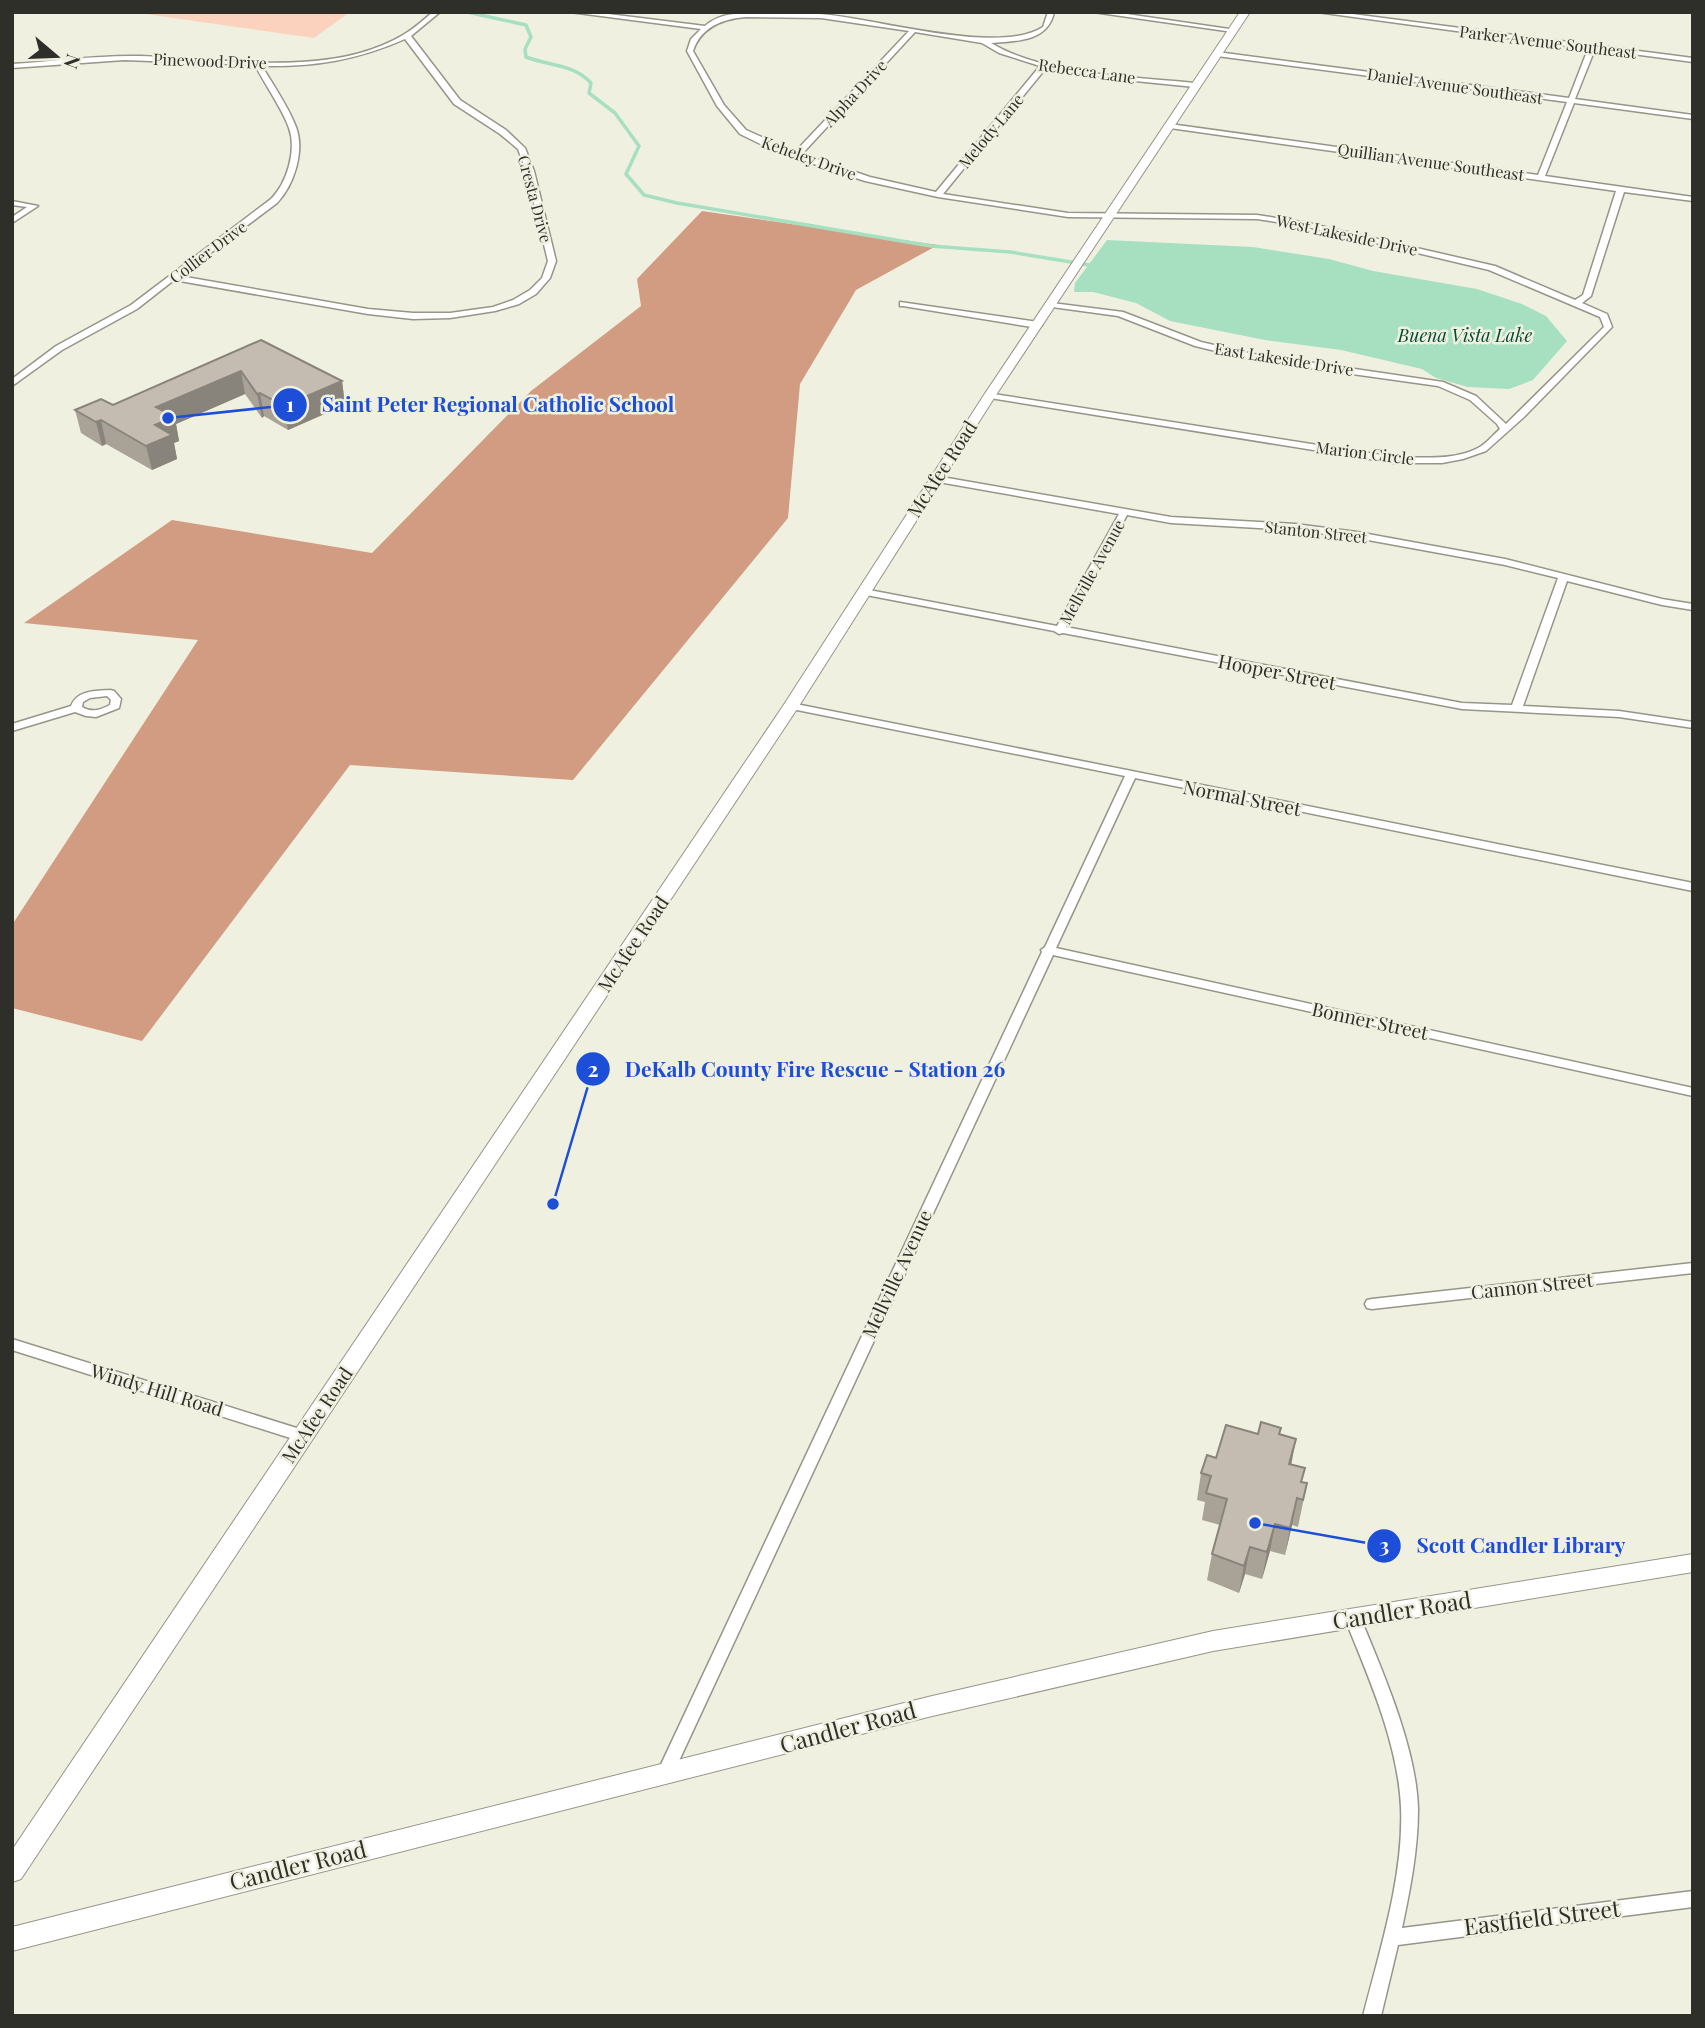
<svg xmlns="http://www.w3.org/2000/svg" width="1705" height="2028" font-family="'Playfair Display',serif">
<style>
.green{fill:#fbd2bd}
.forest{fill:#d19c81}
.water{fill:#a6e0c1}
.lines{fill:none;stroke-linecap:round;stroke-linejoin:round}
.stream{stroke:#a6e0c1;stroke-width:3.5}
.street-casing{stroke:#969588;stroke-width:3}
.secondary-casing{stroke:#969588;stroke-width:2}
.street{fill:#fff;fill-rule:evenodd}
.secondary{fill:#fff;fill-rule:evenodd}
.wall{fill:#a9a297}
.shaded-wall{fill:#89847b}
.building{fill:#c4bcb0;stroke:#89847b;stroke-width:2}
.labels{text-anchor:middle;stroke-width:5;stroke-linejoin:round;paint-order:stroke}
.far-street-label{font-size:16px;fill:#2f2f2a;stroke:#f0f0e1}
.far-water-label{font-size:18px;font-style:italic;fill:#004b2f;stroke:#f0f0e1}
.street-label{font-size:19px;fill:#2f2f2a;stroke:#f0f0e1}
.near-street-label{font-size:23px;fill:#2f2f2a;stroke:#f0f0e1}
.leader{fill:none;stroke:#1d4ed8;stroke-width:2.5}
.callout-dot{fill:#1d4ed8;stroke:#f0f0e1;stroke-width:2.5}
.mark-label{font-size:21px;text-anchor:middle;font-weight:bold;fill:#fff}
.callout-label{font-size:21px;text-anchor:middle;font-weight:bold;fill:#1d4ed8;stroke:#f0f0e1;stroke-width:5;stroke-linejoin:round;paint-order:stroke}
</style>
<rect width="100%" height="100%" fill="#f0f0e1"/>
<path class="green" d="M131 12H350L314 38Z"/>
<path class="forest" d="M702 211 938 245 856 290 800 384 788 518 573 780 350 765 142 1041 12 1008V925L198 640 24 623 172 520 372 553 531 391 641 306 637 279Z"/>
<path class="water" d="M1107 240 1253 247 1329 259 1373 271 1477 289 1522 304 1546 316 1567 341 1533 380 1509 389 1468 387 1436 378 1422 369 1341 350 1265 340 1170 321 1136 303 1093 292H1074L1075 283Z"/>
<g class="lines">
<path class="stream" d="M467 12 526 25 531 37 525 49 526 57C549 66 574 64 591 83L589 93 615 113 639 146 626 174 644 195 677 203 931 246 1010 252 1089 265"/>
<defs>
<path id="street" d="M433 12H440L411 36 460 100 506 130 525 148 534 171 556 261 550 278 536 294 519 304 495 311 450 318 413 319 368 314 174 280 137 309 62 350 12 386V379L56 346 131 305 271 199C287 183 297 150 289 128 283 110 264 83 255 65L124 60 12 68V64C55 61 97 55 140 56 222 58 329 79 403 35 414 29 423 20 433 12ZM405 39 454 104 500 134 518 149 526 171 548 261 542 278 530 290 513 300 493 307 450 313H413L368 309 180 276 277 203C294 185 305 151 296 127 288 106 273 85 262 66 314 67 358 60 405 39Z
M570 12H592L705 26C721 11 746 13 766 13 784 14 803 13 820 14 875 18 998 56 1043 27L1048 12H1054C1048 42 1016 41 991 43 1044 75 1134 77 1195 83L1199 85 1195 87 1115 79 1046 68 943 194 1068 213 1257 215 1308 223 1495 266 1575 300 1583 295 1616 191 1170 128 1166 126 1170 124 1538 175 1567 102 1217 56 1214 54 1217 52 1569 98 1588 49 1317 12H1337L1693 58V62L1595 49 1575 99 1693 115V119L1574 103 1545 176 1693 197V201L1624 192 1591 296 1582 303 1607 314 1612 327 1524 417 1486 451 1463 459 1442 463H1394L990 398 986 395 987 393 1394 457C1422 457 1453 461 1478 448 1486 444 1493 435 1500 429L1497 424 1470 400 1438 386 1253 360 1195 346 1118 316 1052 307 1048 305 1052 303 1123 312 1201 342 1253 354 1443 382 1476 396 1506 424 1604 327 1600 317 1489 270 1308 227 1257 219 1068 217 938 197 865 181 775 151 740 134 717 106 687 51 691 39 701 29ZM746 17 821 18 909 31 795 152 746 130 724 105 693 51C701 27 722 19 746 17ZM915 32 982 43 999 53 1040 66 936 192 870 177 802 154Z
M1093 12H1113L1236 30 1233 32Z
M12 201 38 206 12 223V217L27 207 12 205Z
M900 302 1038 322 1042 325 1038 328 903 306H900Z
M936 476 1171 517 1295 524 1357 532 1505 559 1662 599 1693 604V610L1662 605 1567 581 1523 706 1619 711 1693 722V728L1619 717 1462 709 1063 633 1059 634 1054 631 861 594 859 592 864 589 1057 626 1119 514 933 481 931 479ZM1127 515 1171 523 1295 530 1357 538 1505 565 1558 578 1512 705 1462 703 1066 627Z
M110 690 114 691 121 699 119 708 96 717 86 716 75 712 12 731V724L71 706C77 690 95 691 110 690ZM107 696 111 700 110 705C100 710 92 713 82 707L83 702 90 698Z
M791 703 1693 883V891L1135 778 1056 948 1693 1088V1096L1053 955 671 1778 665 1780 659 1778 657 1773 1042 952 1041 950 1045 947 1125 776 787 708 786 706Z
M1693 1263V1273L1372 1309 1367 1308 1365 1304 1367 1300 1372 1299Z
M12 1339 303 1430 308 1432 310 1436 308 1440 303 1442 12 1350Z
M1353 1612 1359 1614 1361 1619C1384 1675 1417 1750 1418 1810 1418 1850 1410 1890 1402 1928L1693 1891V1907L1398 1945 1381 2016H1363C1380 1950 1404 1875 1401 1807 1398 1743 1369 1678 1345 1619L1347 1614Z"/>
<path id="secondary" d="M1240 12H1250L996 395 799 706 21 1879 12 1882V1850L783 706 984 395Z
M1693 1554V1572L1213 1651 928 1717 12 1951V1927L928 1697 1213 1631Z"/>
</defs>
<use href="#street" class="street-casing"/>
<use href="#secondary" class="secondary-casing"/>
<use href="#street" class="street"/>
<use href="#secondary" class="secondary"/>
</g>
<path class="wall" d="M261 340 342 381 345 405 288 430 264 416 262 418 245 394 176 424 179 441 174 443 177 459 152 470 106 444 102 446 81 433 75 410 113 405Z
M1281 1428 1280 1434 1291 1465 1302 1482 1307 1483 1298 1527 1292 1525 1285 1555 1270 1551 1262 1579 1245 1574 1239 1593 1207 1580 1212 1554 1220 1525 1202 1520 1205 1502 1197 1500 1201 1473 1216 1458 1258 1434Z"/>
<path class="shaded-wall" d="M241 371 245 394 176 424 179 441 174 443 177 459 152 470 146 446 156 407Z
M342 381 345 405 288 430 284 406Z
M260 393 264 416 262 418 257 394Z
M101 420 106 444 102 446 96 422Z
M1296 1439 1291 1466 1289 1464Z
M1297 1498 1292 1525 1285 1555 1290 1528Z
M1275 1524 1270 1551 1262 1579 1267 1552Z
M1250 1547 1245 1574 1239 1593 1244 1566Z"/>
<path class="building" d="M261 340 342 381 284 406 260 393 257 394 241 371 156 407 174 417 155 425 172 435 146 446 101 420 96 422 75 410 101 399 113 405Z
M1261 1422 1281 1428 1279 1434 1296 1439 1289 1464 1305 1468 1301 1482 1307 1483 1303 1500 1297 1498 1290 1528 1275 1524 1267 1552 1250 1547 1244 1566 1212 1554 1227 1499 1206 1493 1211 1476 1201 1473 1207 1455 1216 1458 1226 1425 1258 1434Z"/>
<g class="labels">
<g class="far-street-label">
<text transform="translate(1548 42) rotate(7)" y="6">Parker Avenue Southeast</text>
<text transform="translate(210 61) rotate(2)" y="6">Pinewood Drive</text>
<text transform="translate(1087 71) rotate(8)" y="6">Rebecca Lane</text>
<text transform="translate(1455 86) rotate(8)" y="6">Daniel Avenue Southeast</text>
<text transform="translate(855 93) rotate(-47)" y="6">Alpha Drive</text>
<text transform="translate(991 131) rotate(-50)" y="6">Melody Lane</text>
<text transform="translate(809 158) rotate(20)" y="6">Keheley Drive</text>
<text transform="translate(1431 162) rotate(8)" y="6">Quillian Avenue Southeast</text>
<text transform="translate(535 199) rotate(75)" y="6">Cresta Drive</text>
<text transform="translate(1347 235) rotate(12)" y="6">West Lakeside Drive</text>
<text transform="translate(208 252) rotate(-37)" y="6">Collier Drive</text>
<text transform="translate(1284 359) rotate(9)" y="6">East Lakeside Drive</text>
<text transform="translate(1365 453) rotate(7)" y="6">Marion Circle</text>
<text transform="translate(1316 532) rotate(6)" y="6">Stanton Street</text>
<text transform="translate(1092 572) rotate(-61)" y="6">Mellville Avenue</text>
</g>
<g class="far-water-label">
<text x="1465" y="342">Buena Vista Lake</text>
</g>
<g class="street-label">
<text transform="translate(942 469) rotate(-57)" y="7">McAfee Road</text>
<text transform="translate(1277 672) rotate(11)" y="7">Hooper Street</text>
<text transform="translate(1242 798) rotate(11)" y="7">Normal Street</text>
<text transform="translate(633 944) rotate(-56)" y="7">McAfee Road</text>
<text transform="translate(1370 1021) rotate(12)" y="7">Bonner Street</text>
<text transform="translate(897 1274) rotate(-65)" y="7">Mellville Avenue</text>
<text transform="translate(1532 1286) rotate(-6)" y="7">Cannon Street</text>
<text transform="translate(157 1390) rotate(17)" y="7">Windy Hill Road</text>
<text transform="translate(317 1415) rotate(-56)" y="7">McAfee Road</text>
</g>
<g class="near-street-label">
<text transform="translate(1402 1611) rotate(-9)" y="8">Candler Road</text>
<text transform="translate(848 1728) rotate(-15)" y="8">Candler Road</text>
<text transform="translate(298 1866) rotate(-14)" y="8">Candler Road</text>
<text transform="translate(1542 1918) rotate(-7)" y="8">Eastfield Street</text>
</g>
</g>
<path class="leader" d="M168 418L290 405M553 1204L593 1069M1255 1523L1384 1546"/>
<g class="callout-dot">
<circle cx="168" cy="418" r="7"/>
<circle cx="553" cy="1204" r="7"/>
<circle cx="1255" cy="1523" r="7"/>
<circle cx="290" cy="405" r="18"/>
<circle cx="593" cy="1069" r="18"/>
<circle cx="1384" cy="1546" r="18"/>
</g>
<g class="mark-label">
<text x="290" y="412">1</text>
<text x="593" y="1077">2</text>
<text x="1384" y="1553">3</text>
</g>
<g class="callout-label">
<text x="498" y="412">Saint Peter Regional Catholic School</text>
<text x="815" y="1077">DeKalb County Fire Rescue - Station 26</text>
<text x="1521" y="1553">Scott Candler Library</text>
</g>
<rect width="1705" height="2028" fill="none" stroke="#2f2f2a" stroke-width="28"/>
<g transform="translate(56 56) rotate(109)" stroke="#f0f0e1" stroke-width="5" paint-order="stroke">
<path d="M0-5L12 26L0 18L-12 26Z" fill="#2f2f2a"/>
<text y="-10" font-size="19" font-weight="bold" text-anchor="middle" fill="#2f2f2a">N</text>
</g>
</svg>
